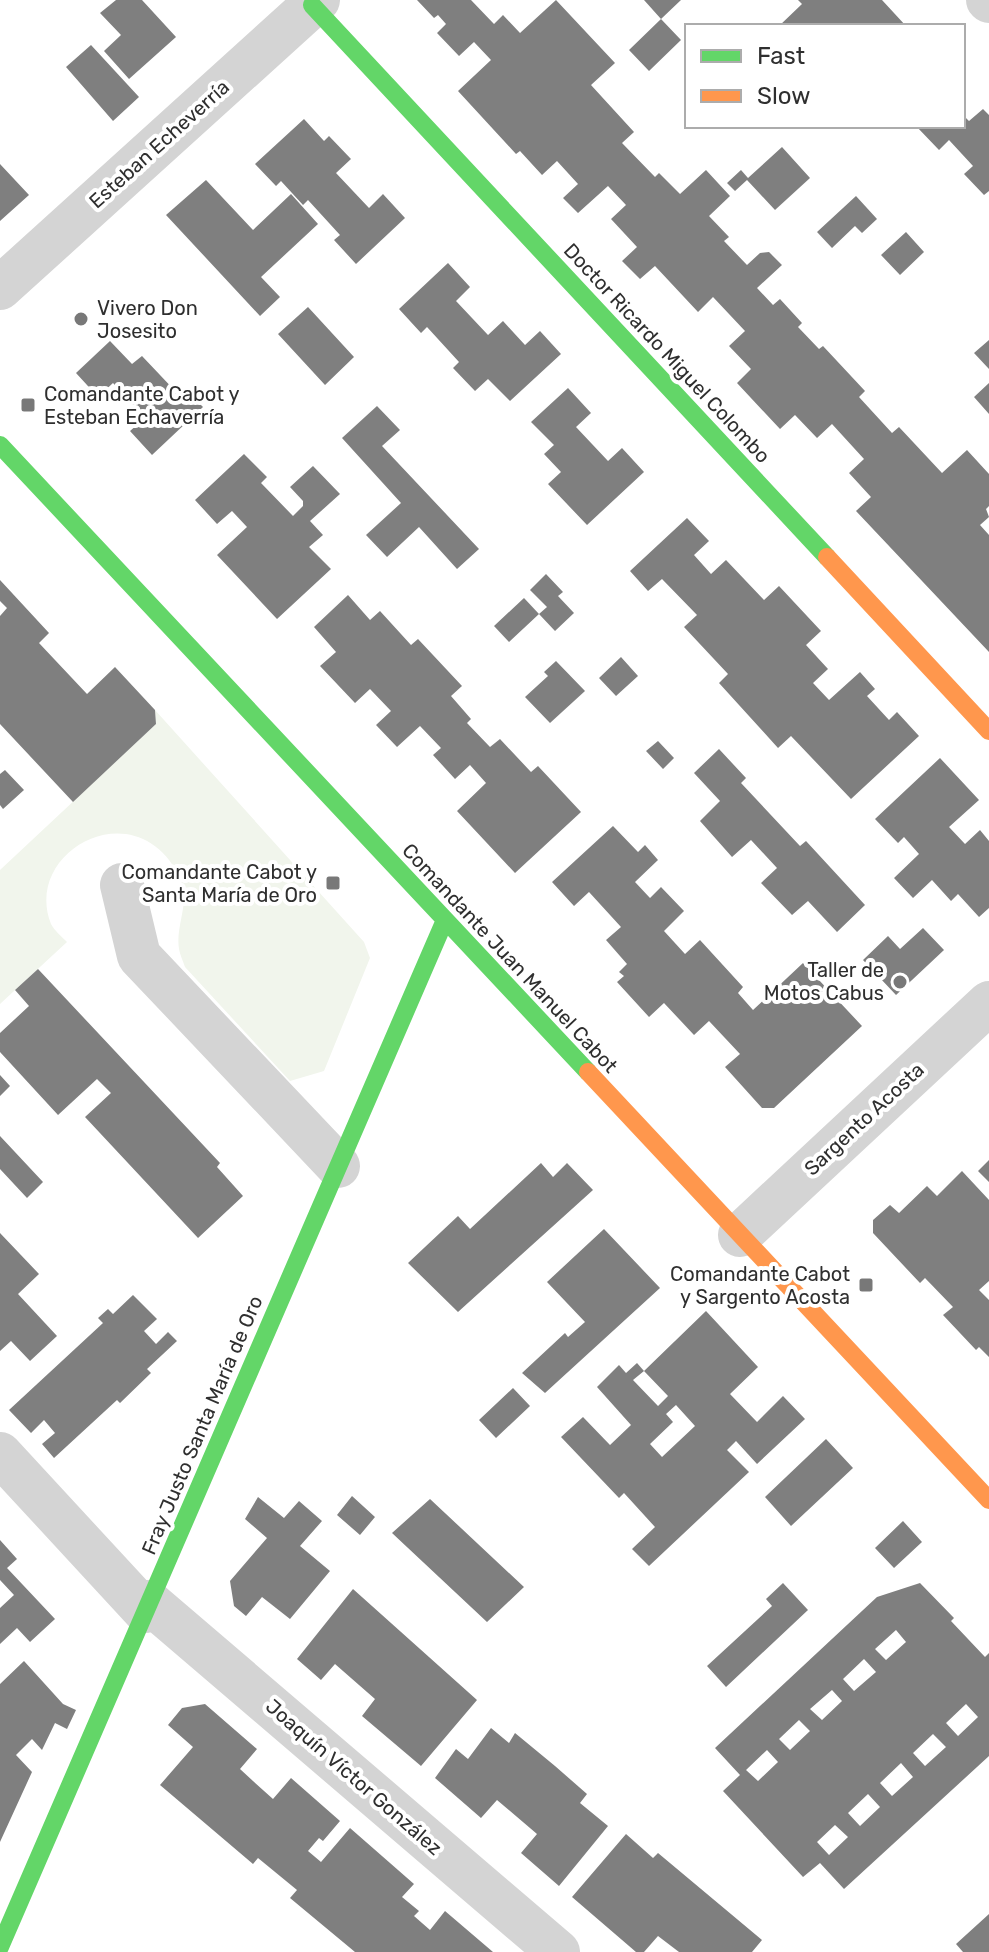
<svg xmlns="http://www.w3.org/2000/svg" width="989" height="1952" font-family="Rubik,sans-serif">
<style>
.green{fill:#f1f5ec}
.building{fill:#7f7f7f;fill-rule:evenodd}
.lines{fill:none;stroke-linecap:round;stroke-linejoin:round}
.street{stroke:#d4d4d4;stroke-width:44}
.fast{stroke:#63d668;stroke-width:18}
.slow{stroke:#ff974d;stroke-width:18}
.poi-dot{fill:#787878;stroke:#fff;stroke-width:3}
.labels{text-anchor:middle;stroke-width:8;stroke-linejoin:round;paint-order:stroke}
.street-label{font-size:20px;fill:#2f2f2f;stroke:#fff}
.poi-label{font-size:20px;fill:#2f2f2f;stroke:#fff;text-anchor:end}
</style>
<rect width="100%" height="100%" fill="#fff"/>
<path class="green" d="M155 710 364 942 370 958 324 1071 290 1081 185 967C183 961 180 955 179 949 175 924 192 901 179 876 136 789 22 851 51 924 54 930 62 937 67 942L0 1004V870L156 724Z"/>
<path class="building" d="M116 0H142L176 37 129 79 104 51 121 35 100 13Z
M417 0H471L494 24 503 15 520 33 556 0 615 63 591 85 634 132 622 143 655 177 659 173 680 194 706 170 730 196 709 216 729 237 724 241 747 265 760 253 769 252 782 265 757 288 773 305 780 299 802 323 798 327 819 349 823 346 865 391 859 397 892 433 899 427 942 473 967 450 989 474V506L986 509 989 517 980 525 989 535V652L856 511 871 497 849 473 864 459 832 424 817 438 795 415 780 429 737 383 751 369 729 346 745 331 713 297 698 312 655 266 640 279 622 261 637 247 611 219 626 205 608 186 578 213 563 198 578 184 557 161 542 175 520 151 516 154 458 91 491 60 474 42 459 56 437 33 446 24 438 15 434 18Z
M644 0H681L661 19Z
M798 0H882L906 26H779L802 4Z
M661 19 681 40 649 71 629 50Z
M91 45 139 97 113 121 66 67Z
M983 109 989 115V191L984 195 964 174 973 166 949 140 939 150 916 126H963V115L969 121Z
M304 119 324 141 329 136 351 159 336 173 369 208 383 194 405 218 356 264 334 240 340 235 308 200 303 205 281 181 276 186 255 164Z
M782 147 810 178 775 210 747 180 735 191 727 183 741 170 748 178Z
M0 164 29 195 0 221Z
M206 180 253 230 291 194 318 224 261 277 280 297 260 316 166 215Z
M856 196 877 219 862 233 855 226 832 248 817 232Z
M906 232 924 252 900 275 881 255Z
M448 263 470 287 456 301 488 335 503 321 525 345 540 331 561 354 510 401 488 379 475 391 453 368 459 362 427 327 421 333 399 309Z
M308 307 354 357 325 385 278 334Z
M989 340V369L974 353Z
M110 341 132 364 142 356 178 394 184 388 203 407 152 455 130 431 145 418 113 383 98 397 76 373Z
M989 383V414L974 397Z
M568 388 591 413 576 427 608 461 622 448 644 472 587 525 548 484 561 472 544 454 554 445 531 422Z
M377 406 400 430 382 446 479 549 457 569 419 527 387 557 366 535 401 503 342 438Z
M244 454 267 477 261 483 293 516 303 506V501L290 487 313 466 340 494 310 521 323 535 309 547 331 569 277 619 217 555 247 527 232 511 217 524 195 500Z
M687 518 709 541 694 555 711 574 726 560 764 600 779 586 821 631 806 645 828 669 813 683 829 700 860 672 875 689 867 696 889 720 897 712 919 736 851 799 791 736 778 748 719 683 728 674 684 627 697 615 662 579 648 591 630 571Z
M546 574 563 592 558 596 574 613 555 631 539 614 547 607 530 590Z
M0 580 49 633 39 643 87 694 115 667 155 710 156 724 73 802 0 724V616L7 608 0 601Z
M348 595 370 620 380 611 411 645 418 639 462 686 451 696 471 719 467 723 490 747 500 739 531 772 538 766 581 812 515 873 457 811 486 783 470 765 455 779 433 755 441 748 420 726 397 747 376 725 391 711 370 689 355 703 320 666 336 652 314 627Z
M524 598 539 614 509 642 494 626Z
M621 657 638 676 616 696 599 678Z
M556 661 585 691 550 723 525 697 548 676 544 672Z
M658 741 674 758 663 769 646 751Z
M719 749 746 778 741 783 800 846 806 841 865 905 837 932 808 901 792 915 761 883 777 868 751 840 732 857 700 821 720 801 694 773Z
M940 758 979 800 949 827 965 844 980 830 989 841V908L979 917 958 894 951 901 932 880 913 898 894 878 919 854 904 837 898 843 875 819Z
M5 770 24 790 3 809 0 805V774Z
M613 826 638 852 645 845 658 860 635 882 650 898 661 887 684 911 664 931 685 954 700 940 743 987 738 993 753 1010 803 963 862 1026 774 1108H762L725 1067 740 1054 709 1021 694 1035 664 1003 649 1017 617 982 624 976 619 972 627 964 606 940 621 927 589 892 574 906 552 882Z
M923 928 944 950 896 995 863 960 888 936 900 949Z
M38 969 220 1163 217 1167 243 1196 198 1238 85 1117 111 1093 97 1079 58 1115 0 1052V1033L29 1006 15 990Z
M0 1075 10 1086 0 1096Z
M0 1136 43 1182 27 1198 0 1169Z
M989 1160V1182L978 1171Z
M541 1163 553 1177 567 1163 593 1190 458 1312 408 1263 458 1216 470 1229Z
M962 1171 989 1200V1281L979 1290 989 1300V1357L979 1347 976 1350 943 1315 953 1307 925 1278 920 1283 873 1233V1220L890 1205 899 1213 927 1186 937 1196Z
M604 1229 660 1288 545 1393 522 1373 565 1333 568 1337 585 1322 547 1282Z
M0 1233 39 1274 18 1294 57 1336 30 1361 11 1341 0 1351Z
M133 1295 157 1319 144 1331 156 1344 168 1332 177 1341 147 1369 151 1373 120 1403 117 1400 54 1458 42 1444 55 1433 44 1420 31 1433 9 1410 103 1323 98 1318 108 1309 113 1314Z
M706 1311 758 1367 730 1394 757 1422 783 1396 805 1419 757 1464 736 1441 727 1450 749 1472 649 1566 632 1549 655 1527 624 1493 619 1498 561 1437 583 1417 610 1445 631 1425 597 1387 619 1365 626 1373 637 1363 644 1371 633 1380 658 1406 668 1396 644 1371ZM676 1405 695 1426 662 1457 650 1444 673 1422 666 1414Z
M513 1388 530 1406 496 1438 479 1420Z
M826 1439 853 1468 791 1526 765 1497Z
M352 1496 375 1517 360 1535 337 1515Z
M258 1497 284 1518 299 1501 322 1521 300 1546 330 1571 290 1619 262 1597 246 1616 234 1606 230 1581 267 1538 245 1519Z
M430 1499 524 1587 487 1622 392 1533Z
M903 1521 922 1542 894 1568 875 1548Z
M0 1540 17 1559 7 1568 55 1619 30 1642 17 1628 0 1644V1608L14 1595 0 1580Z
M783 1583 808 1610 726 1687 707 1666 772 1606 766 1599Z
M920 1583 954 1618 951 1621 985 1657 989 1653V1756L844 1889 820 1863 803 1877 723 1791 740 1775 715 1748 877 1597ZM896 1630 906 1642 886 1660 875 1649ZM864 1659 876 1672 854 1691 843 1679ZM832 1690 842 1701 822 1720 810 1709ZM966 1704 978 1717 958 1736 946 1723ZM799 1720 810 1731 790 1750 779 1739ZM933 1734 946 1747 925 1766 913 1753ZM767 1750 778 1762 758 1781 746 1770ZM901 1763 913 1777 892 1796 880 1783ZM868 1794 880 1807 860 1826 848 1813ZM835 1825 848 1837 829 1855 817 1842Z
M353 1589 477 1700 421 1766 362 1716 375 1699 335 1664 321 1680 297 1659Z
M24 1661 63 1704 76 1710 67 1729 55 1723 42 1750 32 1739 16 1755 32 1772 0 1842V1684Z
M205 1704 257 1749 240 1769 253 1781 273 1799 291 1778 340 1821 323 1841 319 1838 308 1851 321 1862 350 1828 414 1884 402 1897 419 1911 414 1916 430 1930 445 1911 493 1952H355L290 1898 297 1890 258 1858 253 1864 160 1785 193 1747 168 1725 182 1708Z
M491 1728 509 1743 515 1733 555 1766 587 1794 580 1803 608 1826 559 1886 521 1853 537 1834 497 1800 481 1818 435 1778 456 1749 468 1759Z
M626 1834 653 1858 658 1853 762 1940 752 1952H679L658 1936 644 1952H636L572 1897Z
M989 1914V1952H963L956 1944Z"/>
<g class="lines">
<path class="street" d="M988 0 989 1
M0 288 318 0
M122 885 139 956 338 1166
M740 1235 989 1003
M0 1454 145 1611
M149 1602 558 1952"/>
<path class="fast" d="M312 5 827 557
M0 445 588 1072
M0 1947 445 920"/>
<path class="slow" d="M827 557 989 731
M588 1072 989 1500"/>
</g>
<g class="poi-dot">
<circle cx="81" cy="319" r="8"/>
<rect x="20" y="397" width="16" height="16" rx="4"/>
<rect x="325" y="875" width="16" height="16" rx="4"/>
<circle cx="900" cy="982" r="8"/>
<rect x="858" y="1277" width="16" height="16" rx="4"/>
</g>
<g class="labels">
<g class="street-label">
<text transform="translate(159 144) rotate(-42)" y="7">Esteban Echeverría</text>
<text transform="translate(667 353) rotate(47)" y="7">Doctor Ricardo Miguel Colombo</text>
<text transform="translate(510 958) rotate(47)" y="7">Comandante Juan Manuel Cabot</text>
<text transform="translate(864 1119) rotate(-43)" y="7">Sargento Acosta</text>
<text transform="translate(202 1425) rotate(-67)" y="7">Fray Justo Santa María de Oro</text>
<text transform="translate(354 1777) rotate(41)" y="7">Joaquín Víctor González</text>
</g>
<g class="poi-label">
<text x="97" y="315" text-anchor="start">Vivero Don<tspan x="97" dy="23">Josesito</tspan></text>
<text x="44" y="401" text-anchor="start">Comandante Cabot y<tspan x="44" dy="23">Esteban Echaverría</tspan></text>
<text x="317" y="879">Comandante Cabot y<tspan x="317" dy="23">Santa María de Oro</tspan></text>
<text x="884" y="977">Taller de<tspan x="884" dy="23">Motos Cabus</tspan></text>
<text x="850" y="1281">Comandante Cabot<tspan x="850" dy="23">y Sargento Acosta</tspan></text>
</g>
</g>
<rect x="685" y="24" width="280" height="104" fill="#ffffff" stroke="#acacac" stroke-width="2"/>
<rect x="701" y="50" width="40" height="12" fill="#63d668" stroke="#acacac" stroke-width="2"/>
<text x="757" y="64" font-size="24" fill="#2f2f2f">Fast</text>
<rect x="701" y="90" width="40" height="12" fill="#ff974d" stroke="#acacac" stroke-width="2"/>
<text x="757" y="104" font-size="24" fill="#2f2f2f">Slow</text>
</svg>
